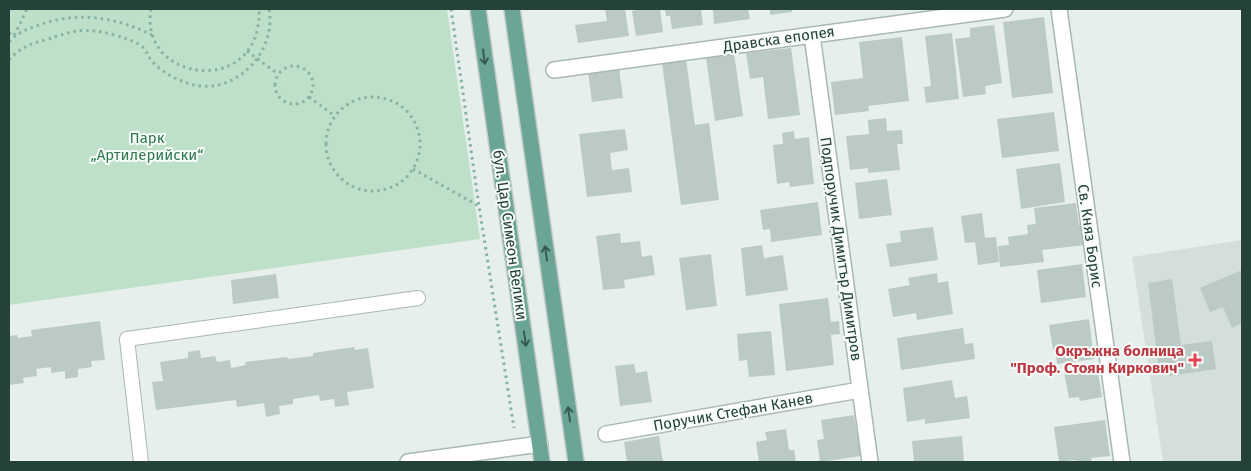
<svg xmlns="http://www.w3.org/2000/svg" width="1251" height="471" font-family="'Fira Sans',sans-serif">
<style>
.built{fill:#d4dfda}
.green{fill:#bfe0c8}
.building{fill:#bbcac4}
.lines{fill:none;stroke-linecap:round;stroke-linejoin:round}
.lane-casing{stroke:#a8b8b2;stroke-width:16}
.street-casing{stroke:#a8b8b2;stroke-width:18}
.primary-casing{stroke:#c2cac8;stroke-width:18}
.path{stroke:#86b3a5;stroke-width:3;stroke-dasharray:2.5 4;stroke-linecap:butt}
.lane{stroke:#fff;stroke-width:14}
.street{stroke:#fff;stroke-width:15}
.primary{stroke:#6aa596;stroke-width:15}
.oneway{stroke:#365b51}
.health-dot{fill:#e0444e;stroke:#f7fbf9;stroke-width:2}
.labels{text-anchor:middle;stroke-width:4;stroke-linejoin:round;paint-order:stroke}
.street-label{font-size:15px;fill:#24423a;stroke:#f7fbf9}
.park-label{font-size:15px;fill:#2d7a4b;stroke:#f7fbf9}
.health-label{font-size:15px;font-weight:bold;fill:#be3a42;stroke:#f7fbf9;text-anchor:end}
</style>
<rect width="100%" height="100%" fill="#e6efeb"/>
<path class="built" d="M1242 240V462H1163L1132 257Z"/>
<path class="green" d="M9 9H447L480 239 9 305Z"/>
<path class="building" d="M605 9H625L629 36 578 43 575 25 607 21Z
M643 9H660L663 32 636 36 632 11Z
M665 9H701L703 25 672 29 670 16H666Z
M713 9H748L750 19 714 24Z
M770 9H792V12L770 15Z
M1044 17 1053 93 1012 98 1003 22Z
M994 25 1002 83 985 86 986 94 963 97 955 39 970 37V28Z
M952 33 959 99 926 103 924 87 931 86 925 36Z
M902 37 909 101 868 106 869 111 835 115 831 82 863 78 859 42Z
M791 48 800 115 768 119 763 77 750 79 746 53Z
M734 53 743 116 715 121 706 58Z
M686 59 695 125 709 123 719 200 681 205 662 63Z
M619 68 623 98 592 102 588 72Z
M1054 112 1059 151 1002 158 997 119Z
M886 118 887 131 902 130 903 144H897L900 170 868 173V168L850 170 846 136 869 134 868 120Z
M625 129 628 150 610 153 612 170 629 168 632 192 587 197 579 134Z
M794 131 795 139 809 137 814 184 790 187 789 182 777 184 773 145 783 144 782 133Z
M1060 163 1065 202 1021 209 1016 169Z
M887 179 892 215 859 219 855 183Z
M818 202 822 235 771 242 770 229 763 230 760 210Z
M1076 203 1079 225 1083 224 1085 245 1042 250 1044 262 1000 267 998 246 1009 245 1008 237 1028 234 1027 225 1036 224 1034 208Z
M982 213 985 238 996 237 999 262 978 265 975 242 965 243 961 216Z
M933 227 938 260 890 267 886 244 901 242 900 231Z
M620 233 621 243 640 241 642 257 652 255 655 275 624 280 625 288 603 290 596 236Z
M762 245 764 258 783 255 788 290 746 296 741 248Z
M711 254 717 306 686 310 679 258Z
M1082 264 1086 297 1041 303 1037 270Z
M1242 270V323L1232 328 1223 307 1210 312 1200 288Z
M937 273 938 283 948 281 953 314 917 320 916 313 893 317 888 289 910 285 908 278Z
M276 274 279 298 233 304 231 280Z
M1172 279 1181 345 1212 341 1216 369 1169 376 1167 362 1158 363 1148 283Z
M828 298 831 322 839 321 840 334 831 335 834 365 786 371 779 304Z
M1089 319 1094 359 1057 364 1055 350H1053L1049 325Z
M100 321 105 360 91 361 92 367 78 369V377L65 379V371L51 373V367L36 369 37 376 23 378 24 383 9 385V336L17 335 18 338 32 336 31 330Z
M963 328 965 344 973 343 975 359 901 370 897 338Z
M771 331 775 375 749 377 747 360 739 361 737 334Z
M354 347 355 350 368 348 374 388 347 392 349 405 335 407 334 399 320 401 319 395 293 399V404L279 406 280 414 266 417 264 403 237 407 236 400 156 410 152 382 163 381 160 362 188 358V352L200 350 201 358 215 356 217 362 230 360 231 368 246 365 245 362 287 357 288 359 313 356V353Z
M634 364 636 373 647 371 652 402 620 406 615 366Z
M1097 367 1102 397 1080 401 1079 397 1069 398 1064 372Z
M952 380 955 398 967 396 970 418 925 424V419L907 422 903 388Z
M854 415 861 456 820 462 817 440 824 439 821 420Z
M1105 420 1110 456 1091 458 1092 462H1075V460L1059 462 1054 427Z
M786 429 789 450H794L796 462H759L756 442 767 440 765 432Z
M659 436 663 462H627L624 442Z
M962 436 964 462H914L912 441Z"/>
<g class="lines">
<defs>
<path id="lane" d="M141 462 127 339 418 298"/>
<path id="street" d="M1059 9 1122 462
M812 35 870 462
M554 70 1005 9
M606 434 860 390
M408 462 540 444"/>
<path id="primary" d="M478 9 542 462
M512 9 576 462"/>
</defs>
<use href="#lane" class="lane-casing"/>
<use href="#street" class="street-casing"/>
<use href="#primary" class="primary-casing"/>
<path class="path" d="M151 9C138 84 263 98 259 9
M451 9 479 206 514 428
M9 33 14 36 27 9
M9 42C17 33 27 29 39 25 77 11 116 17 152 35
M247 51 278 74
M9 60C19 48 30 44 45 40 76 30 82 27 115 35 124 38 132 40 140 45 146 49 147 54 151 60 161 72 175 79 190 84 234 97 277 53 269 9
M275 85a19 19 0 1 1 38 0a19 19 0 1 1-38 0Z
M309 97 335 116
M326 144a47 47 0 1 1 94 0a47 47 0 1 1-94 0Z
M413 169 479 206"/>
<use href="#lane" class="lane"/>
<use href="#street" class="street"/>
<use href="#primary" class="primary"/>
</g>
<defs><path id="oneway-shaft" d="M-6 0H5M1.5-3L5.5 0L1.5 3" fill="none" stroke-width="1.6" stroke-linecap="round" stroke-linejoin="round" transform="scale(1.25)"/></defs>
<g class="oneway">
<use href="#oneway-shaft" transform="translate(484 57) rotate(82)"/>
<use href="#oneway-shaft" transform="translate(546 253) rotate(-98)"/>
<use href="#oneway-shaft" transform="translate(525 339) rotate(82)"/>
<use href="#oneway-shaft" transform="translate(569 414) rotate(-98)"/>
</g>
<path class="health-dot" d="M1192.5 352.5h5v5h5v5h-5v5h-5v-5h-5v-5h5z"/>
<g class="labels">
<g class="street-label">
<text transform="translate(779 39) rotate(-8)" y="5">Дравска епопея</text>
<text transform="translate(510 235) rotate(82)" y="5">бул. Цар Симеон Велики</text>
<text transform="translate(1090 236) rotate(82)" y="5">Св. Княз Борис</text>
<text transform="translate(841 249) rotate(82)" y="5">Подпоручик Димитър Димитров</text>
<text transform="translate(733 412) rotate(-10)" y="5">Поручик Стефан Канев</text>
</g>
<g class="park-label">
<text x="147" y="143">Парк<tspan x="147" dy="17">„Артилерийски“</tspan></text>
</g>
<g class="health-label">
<text x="1184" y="356">Окръжна болница<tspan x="1184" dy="17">"Проф. Стоян Киркович"</tspan></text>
</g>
</g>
<rect width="1251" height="471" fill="none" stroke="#24423a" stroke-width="20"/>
</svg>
